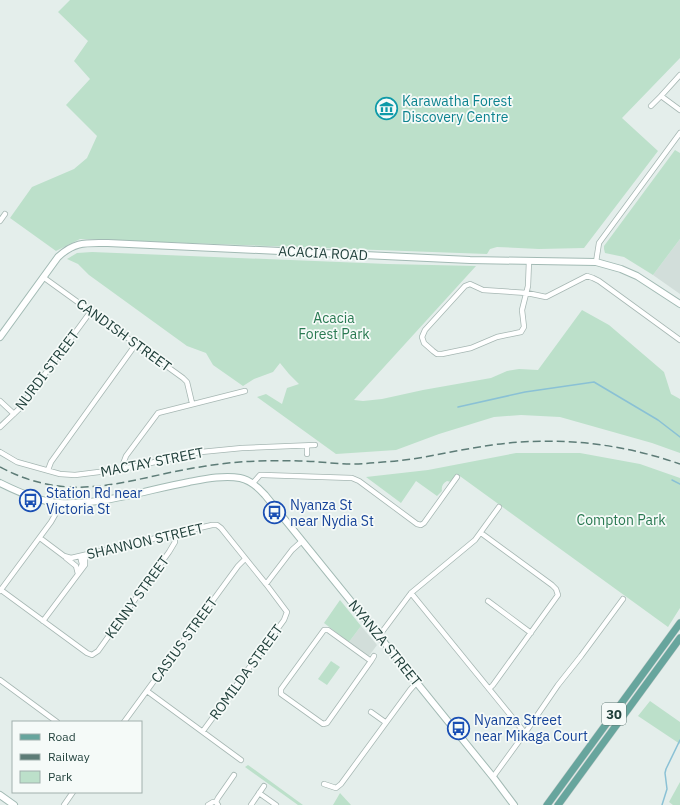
<svg xmlns="http://www.w3.org/2000/svg" width="680" height="805" font-family="'IBM Plex Sans',sans-serif">
<style>
.built{fill:#d2deda}
.green{fill:#bce0ca}
.lines{fill:none;stroke-linecap:round;stroke-linejoin:round}
.stream{stroke:#8ac1d5;stroke-width:1.5}
.street-casing{stroke:#a6b7b3;stroke-width:6}
.secondary-casing{stroke:#a2bab4;stroke-width:8}
.primary-casing{stroke:#c1cac8;stroke-width:8}
.street{stroke:#fff;stroke-width:4.5}
.secondary{stroke:#fff;stroke-width:6}
.primary{stroke:#67a59d;stroke-width:7}
.rail{stroke:#5d7c77;stroke-width:1.5;stroke-dasharray:8 4;stroke-linecap:butt}
.labels{text-anchor:middle;stroke-width:3.5;stroke-linejoin:round;paint-order:stroke}
.shield{fill:#f5faf8;stroke:#617874;stroke-width:1}
.shield-label{font-size:13px;font-weight:bold;fill:#22413c}
.culture-label{font-size:14px;fill:#0d838f;stroke:#f5faf8;text-anchor:start}
.street-label{font-size:14px;fill:#22413c;stroke:#f5faf8}
.park-label{font-size:14px;fill:#2a7a52;stroke:#f5faf8}
.transit-label{font-size:14px;fill:#164399;stroke:#f5faf8;text-anchor:start}
</style>
<rect width="100%" height="100%" fill="#e4eeeb"/>
<path class="built" d="M680 239V294L653 275Z
M361 626 377 645 369 656 349 642Z"/>
<path class="green" d="M70 0H680V58L622 118 658 151 584 248 539 249 497 247 490 249 487 254 80 239 56 251 10 218 32 187 74 169 87 158 97 136 66 105 90 79 74 61 88 41 58 12Z
M675 150 680 153V239L653 275 624 257 605 253 604 249V246Z
M92 252 388 264 476 266 354 400 363 401 382 399 423 390 491 378 507 371 519 369 538 370 582 310 609 325 664 372 671 394 680 399V453L652 443 560 417 521 415 494 417 439 434 396 450 336 454 257 397 266 394 282 404 287 388 299 384 289 374 280 363 273 372 254 379 243 386 213 365 206 353 187 346 89 275 78 264 67 259 77 253Z
M516 453H580L640 464 680 478V608L668 627 457 474 451 482 447 481C443 483 441 487 442 491L437 496 416 481 401 503 366 477 428 470Z
M340 600 361 626 349 642 324 623Z
M331 661 340 667 327 685 318 679Z
M650 701 680 722V744L638 716Z
M248 765 303 805H298L245 767Z
M680 782V805H673L669 802Z
M340 793 351 805H333Z"/>
<g class="lines">
<path class="stream" d="M458 407 525 392 594 382 658 420 680 437
M672 480 680 484
M662 805 667 789 665 773 666 769 680 740"/>
<defs>
<path id="street" d="M680 75 661 96 680 110
M651 106 661 96
M0 221 5 214
M529 261 528 286 522 310 524 327 521 332 497 337 471 348 442 354H437L433 351 424 343 422 337 425 330 465 286 470 284 483 290 527 293 546 297 587 276 593 278 599 281 680 340
M596 262 599 243 680 133
M43 277 183 378 187 382 192 403
M0 401 14 414
M0 427 20 408 91 311
M0 452 17 462 60 474 75 475 123 469 201 452 242 448 315 445
M307 454V446
M123 469V464L126 456 158 413 245 391
M48 470 51 462 136 344
M253 483 260 475H263L352 478 359 481 417 524 421 525 424 523 457 477
M481 533 552 585 556 589 558 595 493 685 489 689
M40 538 64 556 71 558 212 525H217L221 528 266 584 287 612 284 620 203 731
M66 558 76 566 78 574
M80 570 82 564 80 556
M266 584 292 550 302 541
M1 590 87 653 92 655 98 651 169 552 175 542 174 535
M0 591 51 522 55 515 58 503
M411 593 525 733
M488 601 531 633
M43 621 85 565V555
M379 636 411 593 475 540 499 507
M371 661 328 630H324L281 689V694L323 724 327 723 371 661 374 656
M0 680 57 722
M147 691 241 760
M371 712 385 722
M124 722 238 566 245 559
M493 777 525 733 558 685 581 656 623 599
M324 784 336 788 341 784 410 690 417 682
M259 793 276 805
M64 805 73 792
M208 805 213 802H216
M218 805 216 802 218 798 234 775
M251 805 264 786"/>
<path id="secondary" d="M0 337 58 257C75 241 86 243 108 243L470 260 596 262 621 269 637 276 680 304
M0 483C18 492 40 502 60 503 104 505 146 490 189 482 205 479 224 475 240 478 250 480 258 487 265 495L493 777 514 805
M0 795 14 805"/>
<path id="primary" d="M547 805 680 623
M558 805 680 638"/>
</defs>
<use href="#street" class="street-casing"/>
<use href="#secondary" class="secondary-casing"/>
<use href="#primary" class="primary-casing"/>
<use href="#street" class="street"/>
<use href="#secondary" class="secondary"/>
<use href="#primary" class="primary"/>
<path class="rail" d="M0 467C75 507 130 477 206 466 236 461 269 460 299 461 317 461 334 464 351 464 362 464 372 463 383 462 420 460 455 450 492 445 556 436 620 443 680 464"/>
</g>
<defs>
<symbol id="museum-ring" viewBox="-11 -11 22 22"><circle r="9.5" fill="#f5faf8" stroke="#0f9aa8" stroke-width="1.5"/><path d="M0-6L6-3V-2H-6V-3ZM-5-1h2V3h-2ZM-1-1h2V3h-2ZM3-1h2V3H3ZM-6 4H6V6H-6Z" fill="#0f9aa8"/></symbol>
<symbol id="bus-ring" viewBox="-11 -11 22 22"><circle r="9.5" fill="#f5faf8" stroke="#1a4fb4" stroke-width="1.5"/><path d="M-5-6H5V4H4V6H2V4H-2V6H-4V4H-5ZM-3.5-4V0h7V-4ZM-3.5 1.2v1.5H-2V1.2ZM2 1.2v1.5H3.5V1.2Z" fill="#1a4fb4"/></symbol>
</defs>
<g fill-rule="evenodd">
<use href="#museum-ring" x="374" y="96" width="25" height="25"/>
<use href="#bus-ring" x="18" y="488" width="25" height="25"/>
<use href="#bus-ring" x="262" y="500" width="25" height="25"/>
<use href="#bus-ring" x="446" y="716" width="25" height="25"/>
</g>
<g class="labels">
<rect class="shield" x="602" y="703" width="24" height="22" rx="3"/>
<g class="shield-label">
<text x="614" y="719">30</text>
</g>
<g class="culture-label">
<text x="402" y="106">Karawatha Forest<tspan x="402" dy="16">Discovery Centre</tspan></text>
</g>
<g class="street-label">
<text transform="translate(323 253) rotate(3)" y="5">ACACIA ROAD</text>
<text transform="translate(124 335) rotate(36)" y="5">CANDISH STREET</text>
<text transform="translate(47 370) rotate(-53)" y="5">NURDI STREET</text>
<text transform="translate(152 462) rotate(-11)" y="5">MACTAY STREET</text>
<text transform="translate(145 541) rotate(-13)" y="5">SHANNON STREET</text>
<text transform="translate(137 597) rotate(-54)" y="5">KENNY STREET</text>
<text transform="translate(184 640) rotate(-54)" y="5">CASIUS STREET</text>
<text transform="translate(385 643) rotate(51)" y="5">NYANZA STREET</text>
<text transform="translate(246 672) rotate(-54)" y="5">ROMILDA STREET</text>
</g>
<g class="park-label">
<text x="334" y="323">Acacia<tspan x="334" dy="16">Forest Park</tspan></text>
<text x="621" y="525">Compton Park</text>
</g>
<g class="transit-label">
<text x="46" y="498">Station Rd near<tspan x="46" dy="16">Victoria St</tspan></text>
<text x="290" y="510">Nyanza St<tspan x="290" dy="16">near Nydia St</tspan></text>
<text x="474" y="725">Nyanza Street<tspan x="474" dy="16">near Mikaga Court</tspan></text>
</g>
</g>
<rect x="12" y="721" width="130" height="72" fill="#f5faf8" stroke="#a1b0ad"/>
<rect x="20" y="734" width="20" height="6" fill="#67a59d" stroke="#a1b0ad"/>
<text x="48" y="741" font-size="12" fill="#22413c">Road</text>
<rect x="20" y="754" width="20" height="6" fill="#5d7c77" stroke="#a1b0ad"/>
<text x="48" y="761" font-size="12" fill="#22413c">Railway</text>
<rect x="20" y="771" width="20" height="12" fill="#bce0ca" stroke="#a1b0ad"/>
<text x="48" y="781" font-size="12" fill="#22413c">Park</text>
</svg>
